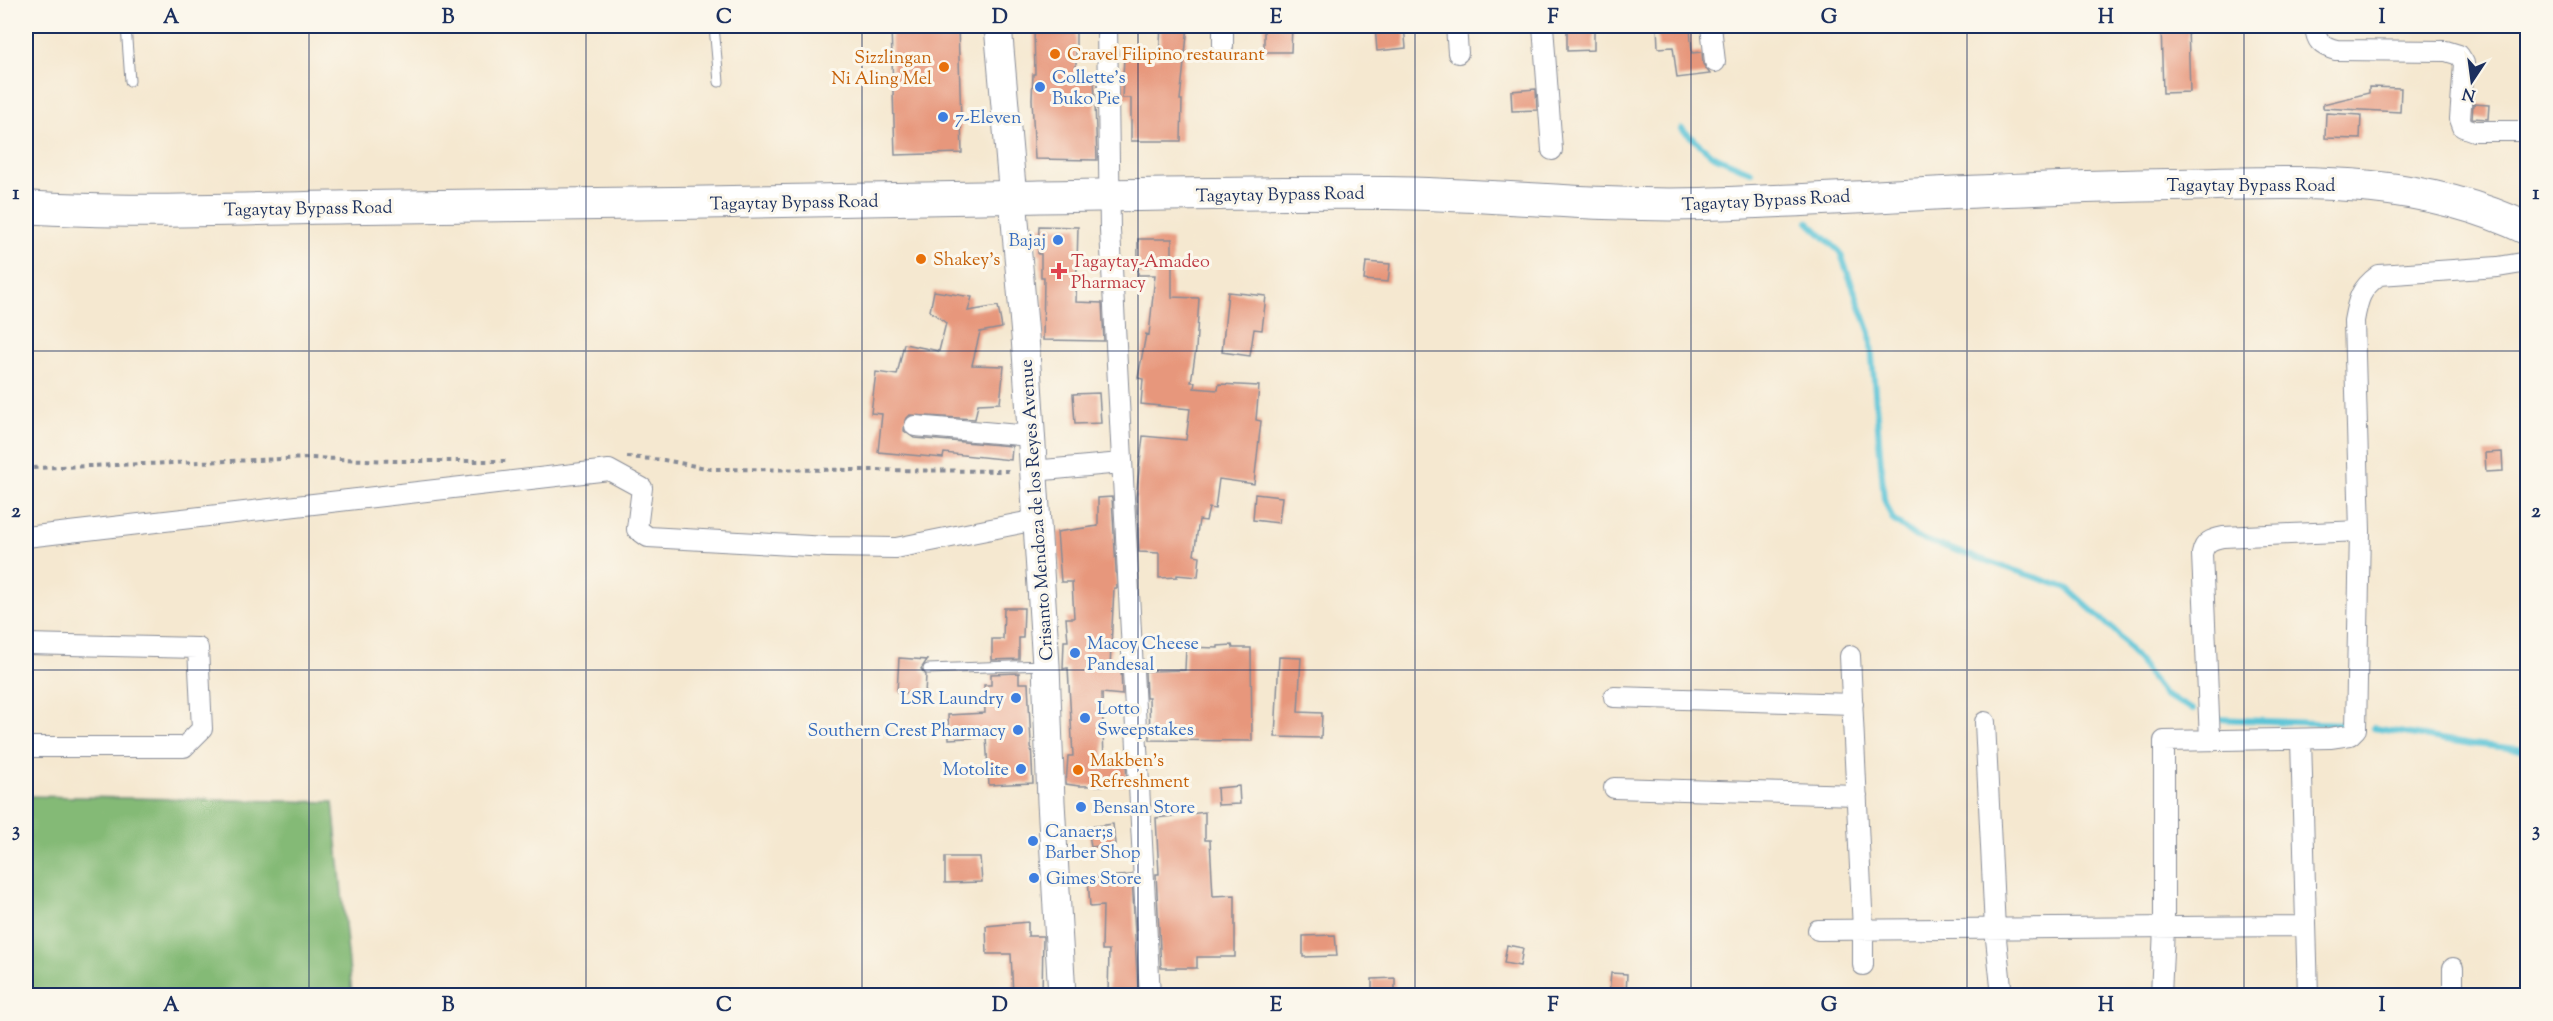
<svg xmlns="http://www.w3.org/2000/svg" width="2553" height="1021" font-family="'Sorts Mill Goudy',serif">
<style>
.forest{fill:#84ba76;stroke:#50746a;stroke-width:1.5}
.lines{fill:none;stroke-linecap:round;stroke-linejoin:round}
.stream{stroke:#5bc4d7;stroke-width:6}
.building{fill:#e7977c}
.service-casing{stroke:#888c97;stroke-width:11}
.minor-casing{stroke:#888c97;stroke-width:22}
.secondary-casing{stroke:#888c97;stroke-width:29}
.primary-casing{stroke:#888c97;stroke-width:34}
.path{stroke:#888c97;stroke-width:4;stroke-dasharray:4.5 4.5;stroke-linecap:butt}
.service{stroke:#fff;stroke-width:9}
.minor{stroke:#fff;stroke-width:20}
.secondary{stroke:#fff;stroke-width:27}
.primary{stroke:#fff;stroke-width:32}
.grid{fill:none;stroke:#1b2f5e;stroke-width:1.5;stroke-opacity:0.55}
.food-dot{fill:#e8710a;stroke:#fbf7ec;stroke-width:2}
.shop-dot{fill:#3f7fe0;stroke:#fbf7ec;stroke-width:2}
.health-dot{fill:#e0444e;stroke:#fbf7ec;stroke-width:2}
.labels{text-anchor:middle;stroke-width:6;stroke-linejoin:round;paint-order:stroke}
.food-label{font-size:18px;fill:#c56008;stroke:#fbf7ec;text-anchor:start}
.shop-label{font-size:18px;fill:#366cbe;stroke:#fbf7ec;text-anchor:start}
.street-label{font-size:18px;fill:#1b2f5e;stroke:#fbf7ec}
.health-label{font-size:18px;fill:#be3a42;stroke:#fbf7ec;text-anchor:start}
.neatline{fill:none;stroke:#1b2f5e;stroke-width:2}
.grid-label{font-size:20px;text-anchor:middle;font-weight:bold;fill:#1b2f5e}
</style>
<rect width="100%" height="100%" fill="#fbf7ec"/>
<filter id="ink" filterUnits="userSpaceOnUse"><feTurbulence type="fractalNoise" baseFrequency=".0167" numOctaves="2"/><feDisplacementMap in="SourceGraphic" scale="12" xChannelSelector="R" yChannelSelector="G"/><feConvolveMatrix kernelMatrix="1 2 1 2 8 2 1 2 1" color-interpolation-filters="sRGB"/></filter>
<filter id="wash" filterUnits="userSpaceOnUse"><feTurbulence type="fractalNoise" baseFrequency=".008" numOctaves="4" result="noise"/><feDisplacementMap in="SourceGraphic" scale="24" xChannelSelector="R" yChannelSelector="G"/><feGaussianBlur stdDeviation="1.35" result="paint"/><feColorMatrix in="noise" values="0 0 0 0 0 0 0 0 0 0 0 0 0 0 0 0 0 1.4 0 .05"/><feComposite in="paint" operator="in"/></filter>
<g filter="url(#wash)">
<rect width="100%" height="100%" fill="#f5e8d0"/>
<path class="forest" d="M26 796 333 802 352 995H26Z"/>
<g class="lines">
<path class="stream" d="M1682 129 1712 155 1751 172
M1808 222 1840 252 1870 333 1884 499 1893 520 1916 537 2067 588 2117 633 2164 695 2193 709
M2215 719 2341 724
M2373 728 2472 744 2528 750"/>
</g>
<g id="blocks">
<path class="building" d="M891 26H958L962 153 895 155Z
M1034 26H1076V74H1094L1097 160 1035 159 1032 99 1033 74H1035Z
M1161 26H1188L1180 100H1182L1181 141H1131V98H1122L1124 57 1159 58Z
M1264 26H1292L1291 52H1264Z
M1375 26H1404L1406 48 1377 51Z
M1567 26H1594V50L1567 51Z
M1657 26H1690L1692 53 1702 52 1703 64 1710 74 1677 78 1673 47 1658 48Z
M2161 26H2188L2190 92 2163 93Z
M2369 87 2401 88 2400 112 2323 108V104L2369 93Z
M1536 89 1537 110 1512 111 1511 91Z
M2473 104 2489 105 2488 119 2472 118Z
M2326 113 2361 115 2360 139 2325 138Z
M1039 226 1078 227 1076 302 1102 303 1104 341 1043 340 1044 277H1041V254H1038Z
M1138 239H1172V297L1199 298 1196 349 1191 382H1195L1194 388 1218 390 1219 384 1259 386 1256 420 1261 421 1254 484 1219 479 1215 509 1209 508 1206 521 1199 520 1194 555 1200 556 1198 577 1177 575V577L1159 578V553L1139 552 1136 497 1143 436 1186 440 1190 409 1141 404 1143 379 1138 378 1146 334 1149 335 1155 275H1138Z
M1366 262 1390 264 1388 282 1364 280Z
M934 291 972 297 968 311 998 306 1002 328 980 332 972 365 1004 366 1000 403 978 404 975 419 910 415 905 420 904 431 914 438 1012 446 1011 460 944 453 943 458 878 452 882 414 871 413 876 372 897 375 904 344 939 351 946 323 930 311Z
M1228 292 1266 296 1262 330 1254 329 1250 356 1222 352Z
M1099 393 1101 423 1075 424 1073 394Z
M2502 452 2503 471 2486 472 2485 453Z
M1255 494 1282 497 1279 523 1253 520Z
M1112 497 1117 588H1114L1110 667 1121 668 1122 695 1102 693 1104 762 1126 761 1127 785 1079 786 1066 784 1068 756H1073L1068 668 1063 669 1064 641H1068L1066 618H1074L1072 582H1061L1057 532 1098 526V498Z
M1004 608H1024L1023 638H1019V659L992 660V639H1003Z
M1232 645 1233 648H1251L1252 741 1150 740 1149 698H1146L1145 671 1185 670 1186 647 1218 648V646Z
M1279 657 1301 658 1298 712 1322 713 1321 738 1275 737Z
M899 658 927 660 921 669 926 675 925 694 897 692Z
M1019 673V683H1028L1033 783 989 785 986 737 949 739 948 715 985 713 984 685H991V674Z
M1239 786 1240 804 1218 805 1217 788Z
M1205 812V840H1210L1213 896 1235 895V957H1197V968H1161L1156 874H1159L1156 818Z
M1113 824 1115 844 1091 847 1088 827Z
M945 857H980L982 882 945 883Z
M1132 875 1138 996H1108L1109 950H1102L1103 906 1090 907 1088 878Z
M1028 922V936H1043L1042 996H1013L1011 954H987L986 926Z
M1335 935 1337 956 1303 957V936Z
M1507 945 1523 948 1520 966 1504 963Z
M1611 973 1627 974 1626 996H1609Z
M1395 978V995H1372V979Z"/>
</g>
</g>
<g filter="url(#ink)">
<use href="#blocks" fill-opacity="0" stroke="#888c97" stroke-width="1.5"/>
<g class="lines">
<defs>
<path id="service" d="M126 26 130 81
M714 26 719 82
M928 669 1043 665"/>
<path id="minor" d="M1107 26 1110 230 1150 996
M1223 26V46
M1456 26 1458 53
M1543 26 1552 150
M1711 26 1715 62
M2315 26C2316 41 2321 46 2336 50L2446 51 2459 55 2464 63 2460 119 2463 127 2474 131H2528
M915 426 1031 436
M1033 471 1121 463
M26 537 609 470 642 488 637 529 648 537 828 547 896 548 1036 520
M26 644 198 648 202 729 184 747H26
M1850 656 1863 930V965
M1614 697 1853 704
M1985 722 1995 929 2002 996
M2301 739 2308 996
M2210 740 2202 554C2204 542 2212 539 2223 537L2360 531
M1614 788 1857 795
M1818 930 2305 926
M2453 968V996
M2161 996 2164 927V741L2330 738 2350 735 2356 729 2360 531 2354 321C2358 299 2360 289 2379 275L2498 267 2528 262"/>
<path id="secondary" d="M998 26 1025 336 1046 665 1051 802 1062 996"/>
<path id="primary" d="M26 207C138 215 253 208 366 207 580 205 795 201 1009 197 1135 195 1261 192 1387 193 1493 194 1597 207 1702 204 1858 199 2013 187 2169 185 2295 183 2410 173 2528 229"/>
</defs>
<use href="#service" class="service-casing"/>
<use href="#minor" class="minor-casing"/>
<use href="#secondary" class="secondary-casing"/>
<use href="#primary" class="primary-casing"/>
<path class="path" d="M627 457 664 460 711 469 1011 471
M33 468 311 458 394 461H506"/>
<use href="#service" class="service"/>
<use href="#minor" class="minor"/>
<use href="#secondary" class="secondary"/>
<use href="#primary" class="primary"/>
</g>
</g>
<path class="grid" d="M309 26V996M586 26V996M862 26V996M1138 26V996M1415 26V996M1691 26V996M1967 26V996M2244 26V996M26 351H2528M26 670H2528"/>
<g class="food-dot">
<circle cx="1055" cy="54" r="6"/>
<circle cx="944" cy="67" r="6"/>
<circle cx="921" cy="259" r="6"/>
<circle cx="1078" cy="770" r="6"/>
</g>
<g class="shop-dot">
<circle cx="1040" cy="87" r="6"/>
<circle cx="943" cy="117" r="6"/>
<circle cx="1058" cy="240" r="6"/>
<circle cx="1075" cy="653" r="6"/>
<circle cx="1016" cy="698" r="6"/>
<circle cx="1085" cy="718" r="6"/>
<circle cx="1018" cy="730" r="6"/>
<circle cx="1021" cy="769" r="6"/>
<circle cx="1081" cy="807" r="6"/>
<circle cx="1033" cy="841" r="6"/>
<circle cx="1034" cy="878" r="6"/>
</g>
<path class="health-dot" d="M1056 262h6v6h6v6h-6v6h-6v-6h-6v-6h6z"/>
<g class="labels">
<g class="food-label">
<text x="1067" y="60">Cravel Filipino restaurant</text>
<text x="932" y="63" text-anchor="end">Sizzlingan<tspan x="932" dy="21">Ni Aling Mel</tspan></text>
<text x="933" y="265">Shakey's</text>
<text x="1090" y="766">Makben's<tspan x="1090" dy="21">Refreshment</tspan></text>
</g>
<g class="shop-label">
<text x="1052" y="83">Collette's<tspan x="1052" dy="21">Buko Pie</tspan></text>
<text x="955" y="123">7-Eleven</text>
<text x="1046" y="246" text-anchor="end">Bajaj</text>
<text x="1087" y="649">Macoy Cheese<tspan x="1087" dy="21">Pandesal</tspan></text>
<text x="1004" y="704" text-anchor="end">LSR Laundry</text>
<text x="1097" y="714">Lotto<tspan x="1097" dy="21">Sweepstakes</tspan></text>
<text x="1006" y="736" text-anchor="end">Southern Crest Pharmacy</text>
<text x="1009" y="775" text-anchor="end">Motolite</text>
<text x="1093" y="813">Bensan Store</text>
<text x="1045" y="837">Canaer;s<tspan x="1045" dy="21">Barber Shop</tspan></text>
<text x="1046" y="884">Gimes Store</text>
</g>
<g class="street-label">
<text x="2251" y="191">Tagaytay Bypass Road</text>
<text transform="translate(1280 194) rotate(-1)" y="6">Tagaytay Bypass Road</text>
<text transform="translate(1766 200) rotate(-3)" y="6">Tagaytay Bypass Road</text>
<text transform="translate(794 202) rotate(-1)" y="6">Tagaytay Bypass Road</text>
<text transform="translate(308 208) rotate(-1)" y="6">Tagaytay Bypass Road</text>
<text transform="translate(1036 510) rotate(-94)" y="6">Crisanto Mendoza de los Reyes Avenue</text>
</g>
<g class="health-label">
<text x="1071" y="267">Tagaytay-Amadeo<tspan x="1071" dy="21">Pharmacy</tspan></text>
</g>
</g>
<rect width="2553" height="1021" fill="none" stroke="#fbf7ec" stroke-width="66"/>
<g transform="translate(2472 81) rotate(193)" stroke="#fbf7ec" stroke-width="4.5" paint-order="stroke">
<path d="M0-4.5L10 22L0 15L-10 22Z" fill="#1b2f5e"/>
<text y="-9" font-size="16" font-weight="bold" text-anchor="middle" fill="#1b2f5e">N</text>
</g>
<rect x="33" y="33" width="2487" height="955" class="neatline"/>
<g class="grid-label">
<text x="171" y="23">A</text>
<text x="448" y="23">B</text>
<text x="724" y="23">C</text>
<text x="1000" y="23">D</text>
<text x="1276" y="23">E</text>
<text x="1553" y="23">F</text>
<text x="1829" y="23">G</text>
<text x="2106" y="23">H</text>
<text x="2382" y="23">I</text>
<text x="16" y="199">1</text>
<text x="2536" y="199">1</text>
<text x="16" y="517">2</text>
<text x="2536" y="517">2</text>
<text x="16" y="836">3</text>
<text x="2536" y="836">3</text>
<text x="171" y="1011">A</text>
<text x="448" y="1011">B</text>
<text x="724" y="1011">C</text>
<text x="1000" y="1011">D</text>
<text x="1276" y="1011">E</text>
<text x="1553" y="1011">F</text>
<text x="1829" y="1011">G</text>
<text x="2106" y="1011">H</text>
<text x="2382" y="1011">I</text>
</g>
</svg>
